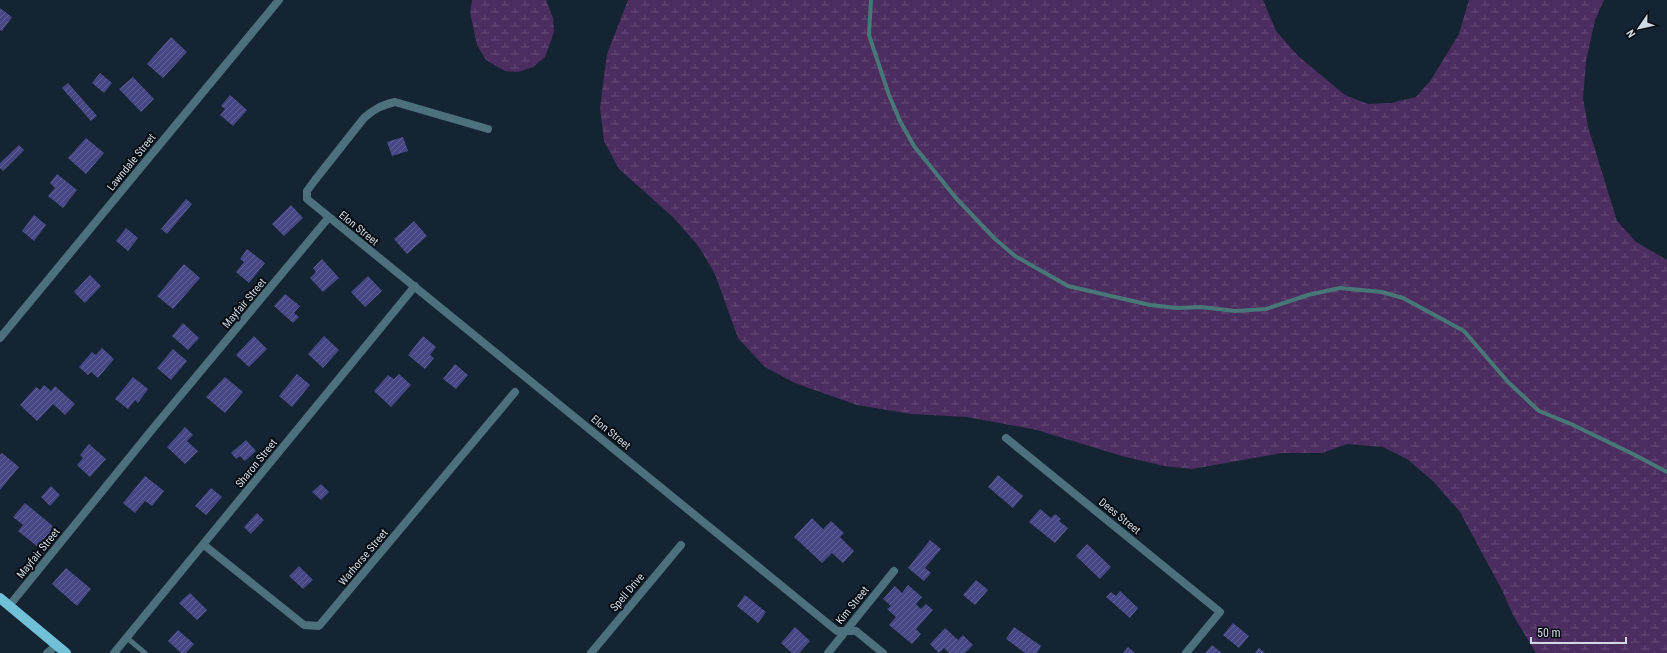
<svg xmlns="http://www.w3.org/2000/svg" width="1667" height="653" font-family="'Roboto Condensed',sans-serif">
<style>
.wetland{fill:url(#wetland-marsh)}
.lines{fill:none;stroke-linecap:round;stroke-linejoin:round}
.stream{stroke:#487778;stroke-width:4}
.building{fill:url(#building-hatch)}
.service{stroke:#4c717c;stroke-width:5}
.minor{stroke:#4c717c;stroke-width:8}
.primary{stroke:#70c0d8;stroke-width:10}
.labels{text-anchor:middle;stroke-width:4;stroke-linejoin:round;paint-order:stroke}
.street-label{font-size:11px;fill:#d0dae4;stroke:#070d13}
</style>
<defs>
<pattern id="wetland-marsh" width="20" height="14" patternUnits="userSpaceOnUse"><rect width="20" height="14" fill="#4b2e5f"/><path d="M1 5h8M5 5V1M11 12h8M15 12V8" fill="none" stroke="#644c76"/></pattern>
<pattern id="building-hatch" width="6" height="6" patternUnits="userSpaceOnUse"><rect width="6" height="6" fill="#464885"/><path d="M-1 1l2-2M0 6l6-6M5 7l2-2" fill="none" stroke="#606296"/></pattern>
</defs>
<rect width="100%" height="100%" fill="#152433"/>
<path class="wetland" d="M472 0H546L553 18 554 32 545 57 533 67 518 72 505 71 486 60 477 45 470 12Z
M628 0H1263L1276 31 1298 56 1345 95 1368 104 1391 103 1416 97 1431 80 1459 34 1469 0H1604L1595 20 1586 61 1583 98 1588 127 1617 221 1636 242 1667 260V653H1536L1513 615 1502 590 1460 512 1434 482 1407 459 1383 447 1347 444 1322 453H1282L1192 469 1164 466 1122 456 1037 430 967 417 911 414 857 405 795 383 765 367 738 338 715 274 699 247 675 219 619 169 604 141 600 108 607 54Z"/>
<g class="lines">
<path class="stream" d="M871 0 869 35 889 95 900 121 914 146 956 198 994 238 1015 256 1068 286 1150 305 1177 308 1201 307 1235 311 1266 309 1308 295 1340 288 1382 292 1403 298 1464 331 1508 382 1539 411 1571 424 1633 454 1667 472"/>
</g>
<path class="building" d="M0 8 12 17 2 31 0 30Z
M171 37 187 52 163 78 147 64Z
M100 73 112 83 104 93 92 83Z
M133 77 154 99 141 112 119 89Z
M68 83 97 116 91 121 62 88Z
M230 95 247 110 233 126 220 115 225 109 221 106Z
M403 137 408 151 392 156 387 142Z
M86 138 104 153 86 174 68 158Z
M19 145 24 150 3 171 0 168V163Z
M57 174 77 190 63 208 48 196 55 188 50 183Z
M186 199 192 204 167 234 161 229Z
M291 205 303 218 284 236 272 224Z
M34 215 46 225 34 241 22 231Z
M414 221 427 236 407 254 394 239Z
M126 228 138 238 128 251 116 241Z
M247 249 265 263 249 283 236 272 244 262 240 259Z
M322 259 339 278 323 292 310 278 316 272 313 268Z
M184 264 200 278 173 309 157 296Z
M90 275 101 286 85 303 74 292Z
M368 276 382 291 365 307 351 292Z
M285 294 300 306 294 313 299 317 293 323 274 306Z
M183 323 199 338 188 350 172 336Z
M254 336 267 349 249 367 236 355Z
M324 336 339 350 323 368 308 354Z
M423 336 436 347 430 355 434 358 425 369 408 355Z
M102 348 114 359 98 378 91 372 88 375 79 367 92 352 96 355Z
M173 349 187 361 171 380 157 368Z
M455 364 468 375 456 389 443 379Z
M297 374 310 385 292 407 279 396Z
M399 374 411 385 391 407 374 391 388 375 394 379Z
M133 377 148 389 138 403 135 400 128 409 115 399Z
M225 377 243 392 225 413 206 397Z
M44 385 51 391 55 386 75 404 65 415 53 404 37 421 20 405 36 387 40 390Z
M185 427 193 435 187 441 198 451 185 464 167 447Z
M246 440 256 451 245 461 240 456 236 459 231 453Z
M89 444 106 459 90 477 77 465 83 458 80 455Z
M2 453 19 467 0 490V455Z
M998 475 1023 496 1013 508 988 487Z
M145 476 164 491 152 506 145 501 135 513 123 503Z
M321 484 329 492 321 500 312 492Z
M51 486 60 495 50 506 41 497Z
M211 488 222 497 206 515 195 506Z
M25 503 54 527 38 547 18 531 23 525 13 517Z
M1040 509 1051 518 1055 514 1061 519 1059 521 1068 528 1055 543 1029 522Z
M257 513 264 520 251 534 244 527Z
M812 518 823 529 831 521 844 533 840 537 854 551 843 563 832 553 822 563 794 537Z
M930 540 941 549 925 568 931 573 924 581 908 568Z
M1087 544 1111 567 1100 579 1076 556Z
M299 566 313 580 303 589 289 576Z
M66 568 91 589 77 606 52 584Z
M976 580 988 590 975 605 963 595Z
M908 585 922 597 916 604 921 609 926 604 933 610 916 629 921 634 912 644 889 625 896 617 887 609 891 606 883 599 895 586 902 593Z
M1120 591 1138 608 1130 618 1106 597 1111 592 1116 596Z
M190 593 207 610 197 620 179 603Z
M745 595 766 612 758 623 737 606Z
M1233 623 1249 636 1239 648 1223 635Z
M795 627 810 641 799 653H792L781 643Z
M1014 627 1041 646 1037 653H1025L1006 639Z
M945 628 958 640 963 635 973 645 965 653H949L944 648 939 653 930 644Z
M178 630 194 644 186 653H181L168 641Z
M1212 645 1222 653H1205Z
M1128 647 1135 653H1123Z
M1259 648 1265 653H1255Z"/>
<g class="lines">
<path class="service" d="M127 638 145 653"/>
<path class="minor" d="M488 129 395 102C382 105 374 109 364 118L315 180 307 191V199L837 631H856L883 653
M0 338 279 0
M1006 438 1220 612 1186 653
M204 545 304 625 319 626 515 392
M9 606 155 426 329 217
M47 653 57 645
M114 653 415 286
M591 653 681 545
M828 653 894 571"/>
<path class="primary" d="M0 598 66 653"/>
</g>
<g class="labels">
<g class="street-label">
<text transform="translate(131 162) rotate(-51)" y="4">Lawndale Street</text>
<text transform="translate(359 228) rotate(39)" y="4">Elon Street</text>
<text transform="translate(244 303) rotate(-50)" y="4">Mayfair Street</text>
<text transform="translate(611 432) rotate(39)" y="4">Elon Street</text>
<text transform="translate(256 463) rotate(-51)" y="4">Sharon Street</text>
<text transform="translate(1120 516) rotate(39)" y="4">Dees Street</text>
<text transform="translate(38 553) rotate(-51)" y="4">Mayfair Street</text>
<text transform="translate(363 557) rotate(-50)" y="4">Warhorse Street</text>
<text transform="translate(627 592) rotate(-50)" y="4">Spell Drive</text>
<text transform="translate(852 605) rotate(-51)" y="4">Kim Street</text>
</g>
</g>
<g transform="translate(1639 28) rotate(236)" stroke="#070d13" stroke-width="3" paint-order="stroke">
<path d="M0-3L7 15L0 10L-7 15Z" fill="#d0dae4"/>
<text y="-6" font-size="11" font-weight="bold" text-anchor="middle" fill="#d0dae4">N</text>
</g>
<path d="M1531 637v6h95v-6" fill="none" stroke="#d0dae4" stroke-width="2"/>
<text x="1537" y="637" font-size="12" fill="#d0dae4" stroke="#070d13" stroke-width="3" paint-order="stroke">50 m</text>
</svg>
